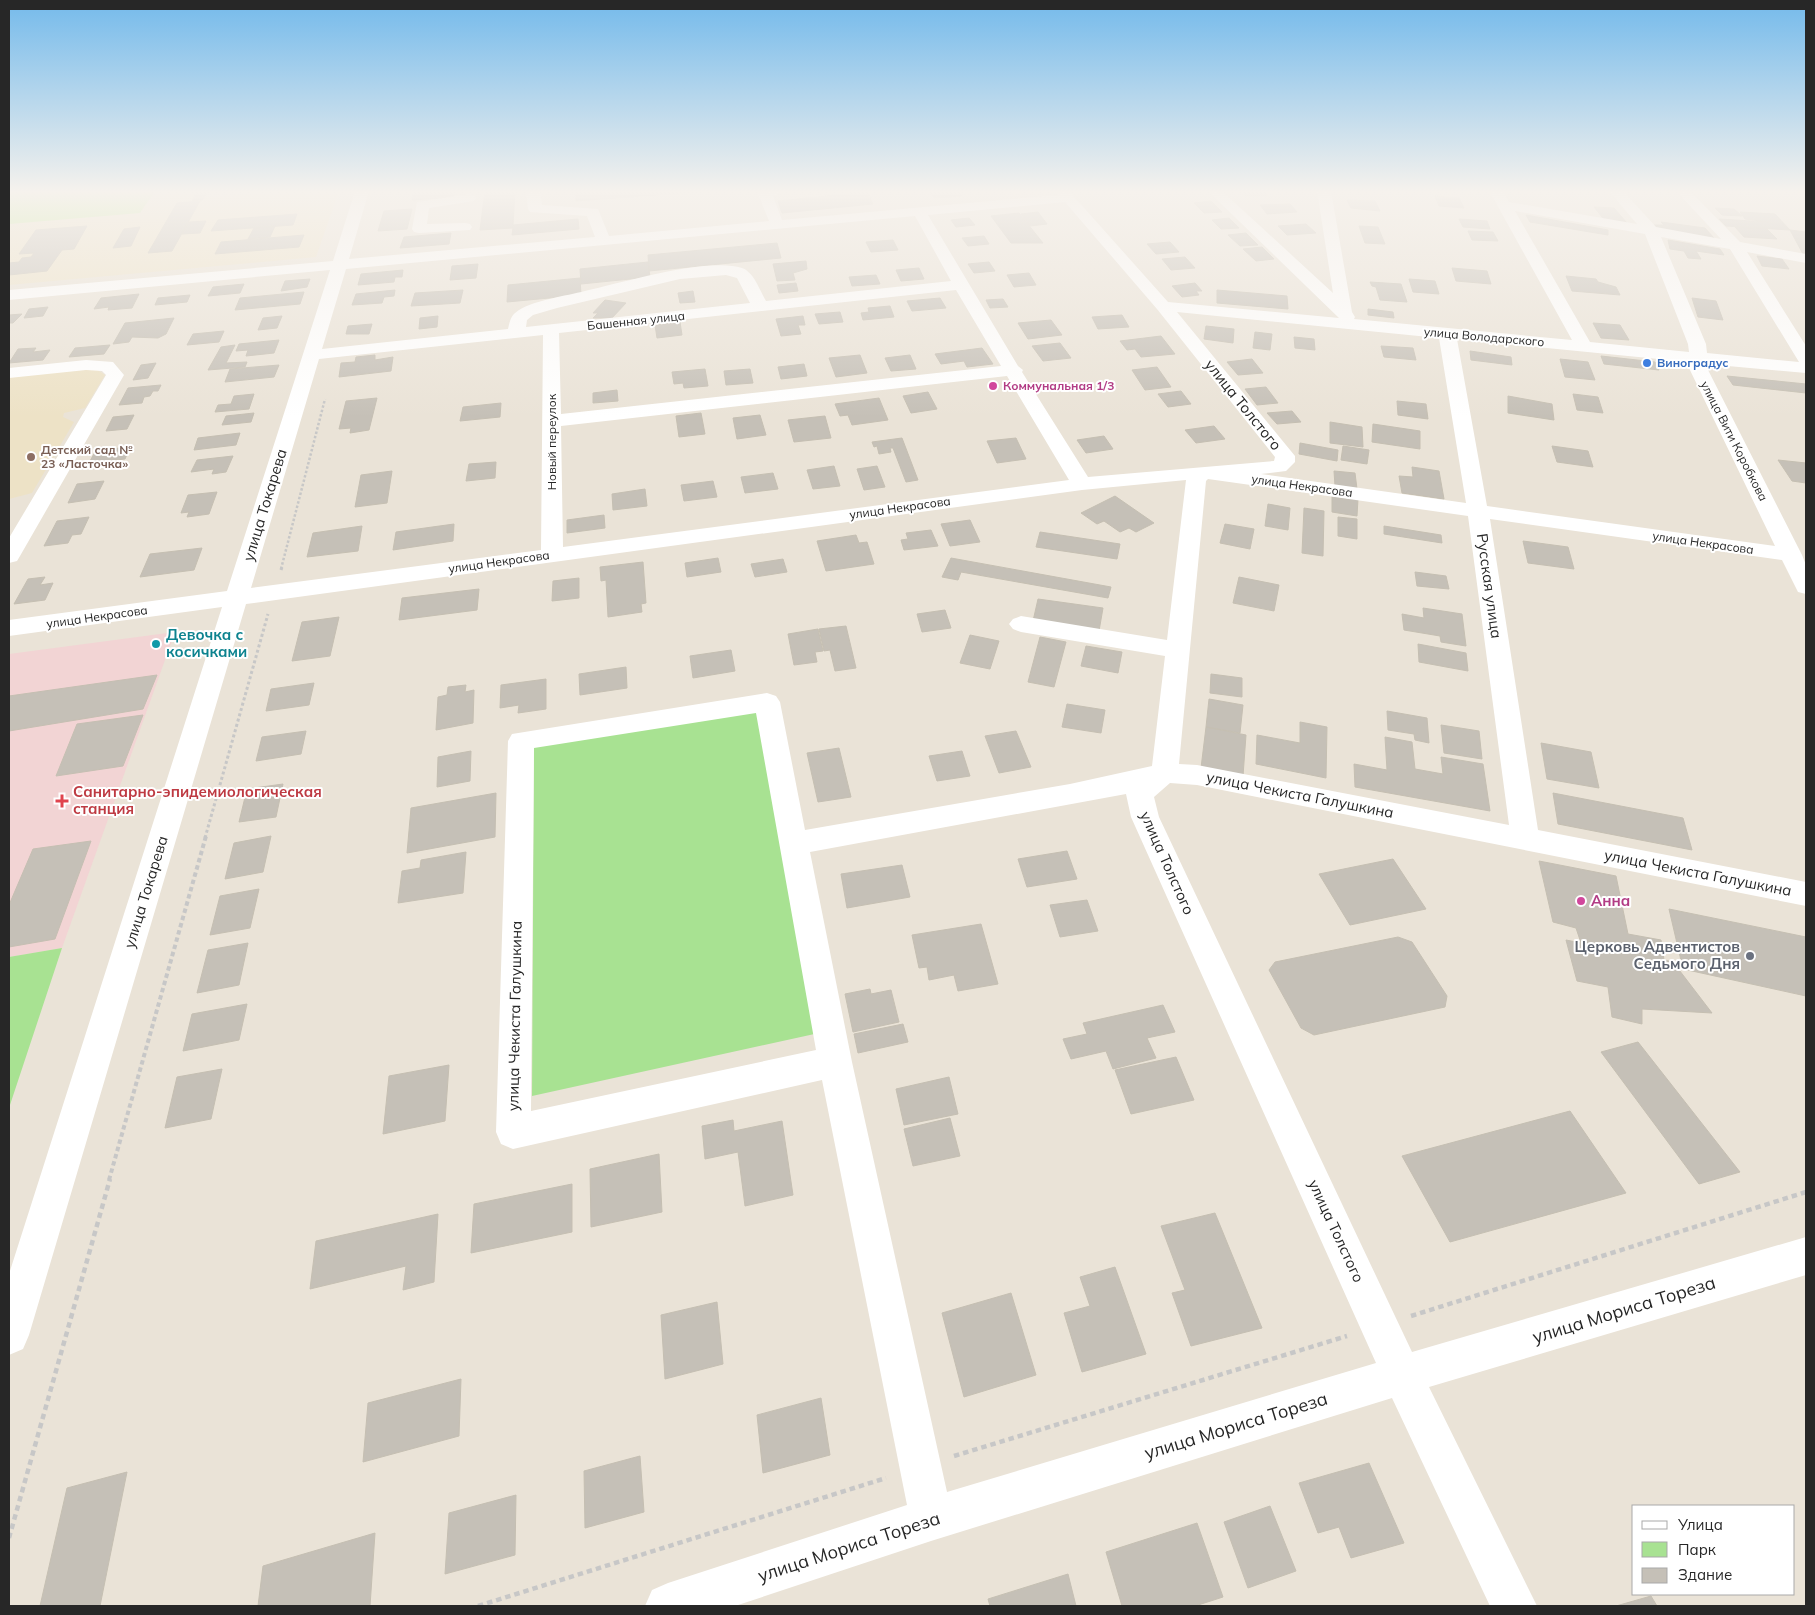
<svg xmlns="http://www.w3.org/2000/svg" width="1815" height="1615" font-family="Mulish,sans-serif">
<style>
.education{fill:#ede2c6}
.medical{fill:#f2d4d4}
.green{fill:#a8e292}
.pitch{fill:#bdea8d}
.building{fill:#c5c0b7;stroke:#c5bfb2}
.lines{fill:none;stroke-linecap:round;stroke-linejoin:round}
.path-far3{stroke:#c7c7c7;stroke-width:2.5;stroke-dasharray:2.5 2;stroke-linecap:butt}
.path-far2{stroke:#c7c7c7;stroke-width:3;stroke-dasharray:3 2.5;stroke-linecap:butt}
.path-far1{stroke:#c7c7c7;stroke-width:4;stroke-dasharray:4.5 3;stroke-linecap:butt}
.path{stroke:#c7c7c7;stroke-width:4.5;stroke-dasharray:5.5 4;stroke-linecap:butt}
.minor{fill:#fff;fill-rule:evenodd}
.shop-dot{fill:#3f7fe0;stroke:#fff;stroke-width:2}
.hotel-dot{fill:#d1479c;stroke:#fff;stroke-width:2}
.education-dot{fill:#8d6e63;stroke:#fff;stroke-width:2}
.culture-dot{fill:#0f9aa8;stroke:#fff;stroke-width:2}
.health-dot{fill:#e0444e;stroke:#fff;stroke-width:2}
.worship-dot{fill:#6b7280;stroke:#fff;stroke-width:2}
.labels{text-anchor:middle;stroke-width:4;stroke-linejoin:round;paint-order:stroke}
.far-street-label{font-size:12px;fill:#272727;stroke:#fff}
.far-shop-label{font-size:12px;font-weight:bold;fill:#366cbe;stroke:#fff;text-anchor:start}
.far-hotel-label{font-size:12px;font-weight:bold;fill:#b23c85;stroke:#fff;text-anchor:start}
.far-education-label{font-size:12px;font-weight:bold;fill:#785e54;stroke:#fff;text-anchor:start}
.street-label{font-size:15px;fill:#272727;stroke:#fff}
.culture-label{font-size:15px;font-weight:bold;fill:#0d838f;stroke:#fff;text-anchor:start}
.health-label{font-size:15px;font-weight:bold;fill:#be3a42;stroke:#fff;text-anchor:start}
.hotel-label{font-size:15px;font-weight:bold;fill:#b23c85;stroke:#fff;text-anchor:start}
.worship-label{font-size:15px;font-weight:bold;fill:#5b616d;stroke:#fff;text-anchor:end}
.near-street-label{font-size:18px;fill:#272727;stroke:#fff}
</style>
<rect width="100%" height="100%" fill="#eae3d7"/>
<path class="education" d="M9 191H208L204 197 305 191H339L316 257 9 285Z
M77 367H93L105 375 85 408 64 413 63 417 74 422 32 493 9 499V375Z"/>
<path class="medical" d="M175 632 62 948 9 957V654Z"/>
<path class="green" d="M756 709 819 1033 532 1096 534 744Z
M62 948 9 1108V957Z"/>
<path class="pitch" d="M9 191H155L140 213 9 224Z"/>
<path class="building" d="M197 191H208L202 200 192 201Z
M413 191H454V197L412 200Z
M485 191H515L513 225 578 219 579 229 512 235 513 228 480 230Z
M576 191H708L576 201Z
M929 191H959L962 196 934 198Z
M1242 191H1264L1267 195H1245Z
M867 192 873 204 782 213 778 201Z
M1435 196 1459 198 1464 208 1439 206Z
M1347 200 1375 201 1380 211 1351 208Z
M200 201 172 251 148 253 177 203Z
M1211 201 1222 212 1204 213 1194 203Z
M1290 204 1297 212 1267 214 1260 205Z
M1594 207 1614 208 1627 223 1606 222Z
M1715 208 1734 209 1742 216 1722 215Z
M412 209 407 229 378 231 384 211Z
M1038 212 1047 224 1030 226 1021 214Z
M1740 212 1775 214 1790 230 1726 226 1719 219 1768 222 1745 219Z
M1019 213 1043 243H1011L991 216Z
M297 214 293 225 211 231 218 220Z
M1526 215 1608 230V235L1530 222Z
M969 218 975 225 956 227 951 220Z
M1229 218 1239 228 1221 229 1212 220Z
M1459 219 1487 221 1490 229 1463 227Z
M206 221 200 233 182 234 189 222Z
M1661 222 1705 228 1714 238 1658 230 1654 225H1664Z
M1306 224 1316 233 1287 235 1278 226Z
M87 226 74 249 62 250 47 271 9 275V263L19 262 22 258 31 257 34 253 19 254 36 230Z
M275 226 270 237 248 239 254 228Z
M1359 226 1378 227 1385 244 1365 243Z
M140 227 131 246 113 248 124 229Z
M1735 227 1767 229 1777 239 1744 237Z
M1790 230 1806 232V254H1803Z
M1468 231 1493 232 1498 241 1472 240Z
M451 233 449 244 400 248 404 237Z
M1246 233 1258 245 1240 246 1228 235Z
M304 235 299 247 215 254 221 242Z
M984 236 989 244 968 246 962 238Z
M893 240 898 250 871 252 866 242Z
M1668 240 1720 249 1724 255 1696 251 1701 259 1688 258 1684 251 1670 249Z
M1170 242 1179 252 1156 254 1147 244Z
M777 243 781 258 649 271 648 255Z
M1262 247 1274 259 1256 261 1243 249Z
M1757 256 1782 259 1789 269 1762 266Z
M1185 257 1195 268 1171 270 1162 259Z
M806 261 807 269 793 273 795 280 777 281 773 264Z
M648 262 650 277 581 284 580 269Z
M989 262 995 271 974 273 968 264Z
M478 264 476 278 450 280 452 266Z
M919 268 924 279 901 281 896 270Z
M1452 268 1487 271 1491 284 1456 281Z
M403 270 402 277H395L394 282 358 285 361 274Z
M1029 273 1036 285 1014 287 1007 275Z
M876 275 880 284 852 286 849 277Z
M1566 276 1596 279 1598 282 1616 287 1620 295 1572 291Z
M580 278 581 295 507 302 508 285Z
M310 279 307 287 281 291 285 281Z
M1409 279 1435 281 1439 294 1413 292Z
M1370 282 1401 284 1407 302 1380 300 1376 287 1372 286Z
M796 283 798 291 779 293 777 285Z
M1195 283 1202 291H1196L1199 295 1182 297 1172 286Z
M244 284 240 293 208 296 213 287Z
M395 290 394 296 384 297 382 303 352 305 356 294Z
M463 290 460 303 411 306 415 293Z
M1217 290 1287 296 1288 309 1217 303Z
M693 291 695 302 680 303 678 293Z
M304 292 300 304 235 310 240 298Z
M139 294 132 308 108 310 109 307 94 309 101 298Z
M190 295 187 302 155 305 158 298Z
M940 298 946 308 912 311 907 301Z
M1692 298 1716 301 1723 320 1698 317Z
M1003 299 1008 307 990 308 986 300Z
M605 300 626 303 612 318H593L598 313H593Z
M890 306 894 317 863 320 861 313 869 312 868 308Z
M48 307 43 316 24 318 29 309Z
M1368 309 1393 312 1394 318 1368 315Z
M840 312 843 322 819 324 815 314Z
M22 314 13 323H9V315Z
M1122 315 1129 327 1098 329 1092 317Z
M282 316 277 328 258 330 263 318Z
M438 316 437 327 419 329 420 318Z
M803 316 805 325H798L801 334 781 336 776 319Z
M174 318 166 334 158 338 132 337 129 342 113 344 125 323Z
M1051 320 1062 335 1028 339 1018 323Z
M680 322 682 335 657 338 655 325Z
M1593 323 1620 325 1629 340 1601 338Z
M372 324 369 334H346L348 326Z
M1206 326 1234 329 1233 343 1204 339Z
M224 331 219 342 187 345 193 334Z
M1255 332 1272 334 1270 350 1253 348Z
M1161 336 1175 354 1141 357 1135 349 1127 350 1120 341Z
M1294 337 1314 339 1315 350 1295 348Z
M279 340 274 353 246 356 248 350 236 351 239 344Z
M1060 343 1071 358 1043 361 1032 346Z
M110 345 104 354 69 357 75 348Z
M235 345 226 363 247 362 245 367 208 370 221 347Z
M1381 346 1413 348 1416 360 1384 357Z
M36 348 33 352 50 350 43 360 9 363 18 349Z
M982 348 993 364 967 367 964 361 941 364 935 354Z
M1470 351 1511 357 1512 365 1471 360Z
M375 355V360L393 357 391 371 339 377 341 363 355 362 356 357Z
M860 355 867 373 836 377 829 358Z
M910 355 916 369 891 371 885 358Z
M1601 356 1655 362 1659 370 1604 364Z
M1252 359 1263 373 1238 375 1227 362Z
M1560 359 1588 362 1595 380 1565 377Z
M156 363 148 378 133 380 141 365Z
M804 364 807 376 781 379 778 367Z
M279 365 274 377 225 382 230 369Z
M1157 367 1171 387 1145 390 1132 370Z
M705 369 708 386 684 388 683 383 674 384 672 372Z
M750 369 753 383 726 385 724 371Z
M1727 376 1806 384V393L1733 385Z
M161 385 158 391H153L150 396 144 397 142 403 119 405 128 388Z
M1266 387 1278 403 1257 405 1245 389Z
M617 390 618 401 593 403V393Z
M1181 391 1191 404 1168 407 1158 394Z
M928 392 937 409 911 413 903 396Z
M254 394 249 409 215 412 218 405 231 404 234 396Z
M1573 394 1598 397 1603 413 1577 410Z
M1508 396 1552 404 1554 420 1508 413Z
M377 398 369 430 350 433 351 428 339 429 346 401Z
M879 398 888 420 852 425 848 415 840 416 835 404Z
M1397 401 1426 404 1428 419 1398 415Z
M501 403 500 417 460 421 463 407Z
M1292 411 1301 422 1277 424 1267 413Z
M254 413 251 422 222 425 226 416Z
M701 413 705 434 679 437 676 416Z
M134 415 127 429 106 431 113 417Z
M760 415 766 435 737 439 733 418Z
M825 416 831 438 794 442 788 420Z
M1330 422 1362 427 1363 447 1330 443Z
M1373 424 1420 431V449L1372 442Z
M1214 426 1225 439 1196 443 1185 430Z
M240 433 236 445 194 450 198 438Z
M1104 436 1113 449 1086 453 1077 440Z
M902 438 918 480 906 482 893 448H890L891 452 879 454 877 446 874 447 872 442Z
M1016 438 1026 459 997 463 987 441Z
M1300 443 1338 450 1337 461 1299 454Z
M1343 446 1369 450 1367 464 1341 460Z
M1552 446 1588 451 1593 467 1557 462Z
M120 448 119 451 129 450 125 459 89 463 96 450Z
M233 456 226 472 212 474 214 469 191 472 197 460Z
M1778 460 1806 463V483L1792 481Z
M496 462 495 478 466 481 469 464Z
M834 466 840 486 813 489 807 470Z
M877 466 885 487 864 490 857 469Z
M1412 467 1439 471 1444 499 1402 493 1399 476 1413 477Z
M392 471 387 503 355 507 361 475Z
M1334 471 1355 473 1357 489 1335 486Z
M773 473 778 489 745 493 741 477Z
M104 481 95 499 68 503 77 484Z
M713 481 717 497 684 501 681 485Z
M645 489 647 506 613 510 612 494Z
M217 492 209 514 187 517 189 512 181 513 188 495Z
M1332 495 1358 499 1357 516 1332 512Z
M1115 496 1154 523 1136 532 1129 528 1120 532 1104 521 1097 524 1081 513Z
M1268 504 1290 508 1288 530 1265 526Z
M1304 508 1324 511 1323 556 1302 553Z
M604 515 605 528 567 533V520Z
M89 517 81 534 72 535 68 543 44 546 57 521Z
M1338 517 1357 519V539L1338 536Z
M970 520 980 542 950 546 941 524Z
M454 524 453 541 393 550 396 532Z
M1225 524 1254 529 1250 549 1220 543Z
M362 526 358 551 307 557 313 533Z
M1384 526 1441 535 1442 543 1384 534Z
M931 530 938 546 904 550 901 540 908 539 906 533Z
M1040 532 1120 544 1117 559 1036 547Z
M856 535 859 543 867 542 874 564 826 571 817 541Z
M1523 541 1568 547 1574 569 1528 563Z
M202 548 194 570 140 577 150 554Z
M718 558 721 572 687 577 685 563Z
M951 558 1111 587 1108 598 961 572 958 580 942 577Z
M783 559 787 572 755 577 751 564Z
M643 562 646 603 641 604 642 612 608 617 606 580 601 581 600 567Z
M1415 572 1446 576 1449 589 1417 586Z
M45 577 40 585 53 583 45 600 14 604 28 579Z
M1239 577 1279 585 1274 611 1233 603Z
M579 578V598L552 601 553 581Z
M479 589 477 610 399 620 402 598Z
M1038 599 1103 608 1099 631 1033 621Z
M1423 608 1462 614 1466 646 1441 642 1440 636 1404 630 1402 614 1424 618Z
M945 610 951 628 922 632 917 614Z
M339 617 330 656 292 661 302 622Z
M846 626 856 668 835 671 830 650 824 651 819 629Z
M818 629 823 651 815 652 817 662 794 665 788 634Z
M970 635 999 641 990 669 960 663Z
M1040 637 1066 642 1054 687 1028 682Z
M1418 644 1466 653 1468 671 1419 662Z
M1086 646 1122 652 1118 673 1081 666Z
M731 650 735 671 693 678 690 656Z
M626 667 627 688 580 695 579 674Z
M1211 674 1242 678V697L1210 693Z
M157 675 143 709 9 731V696Z
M546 679V709L518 713 519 705 500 708 501 685Z
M314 683 309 705 266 711 271 689Z
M466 685 465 692 474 690 473 723 436 730 438 697 447 695 448 687Z
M1209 699 1243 705 1240 733 1206 727Z
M1067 704 1105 710 1101 733 1062 727Z
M1387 711 1427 718 1429 743 1415 740 1414 734 1388 730Z
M143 715 123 766 56 776 77 724Z
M1300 722 1327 727 1326 778 1256 764 1257 735 1300 743Z
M1441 725 1479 731 1482 759 1444 753Z
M1206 727 1246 735 1243 776 1201 768Z
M306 731 301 754 256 761 262 737Z
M1016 731 1031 767 999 773 985 736Z
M1385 737 1412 742 1415 769 1443 774 1441 757 1483 764 1490 811 1355 787 1354 764 1387 770Z
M1541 743 1591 752 1599 788 1547 779Z
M839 748 851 797 818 802 807 753Z
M471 751 470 781 437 787 438 757Z
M962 751 970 776 937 781 929 756Z
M283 784 276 817 239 822 247 789Z
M496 793 495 837 407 853 411 808Z
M1553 793 1683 818 1692 850 1558 824Z
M271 836 263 872 225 879 234 843Z
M91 841 55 939 9 947V905L33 849Z
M1067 851 1077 879 1027 887 1018 859Z
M466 852 463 893 398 903 402 871 420 868 421 860Z
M1393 859 1426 909 1350 925 1319 874Z
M1539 861 1616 876 1628 934 1661 940 1664 960 1673 962 1712 1013 1642 1009V1024L1612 1017 1608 987 1577 981 1566 940 1581 943 1576 928 1553 922Z
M902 865 910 897 847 908 841 874Z
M259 889 250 928 210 935 220 896Z
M1087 900 1098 931 1060 937 1050 905Z
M1669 909 1806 937V996L1683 969Z
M981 924 998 984 958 991 954 975 929 980 927 967 919 968 912 935Z
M1398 937 1412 942 1447 996 1445 1007 1314 1035 1301 1028 1269 970 1275 962Z
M248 943 239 985 197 993 208 950Z
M870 989 871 994 891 990 899 1022 853 1032 845 994Z
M247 1004 239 1040 183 1051 192 1014Z
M1163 1005 1175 1032 1147 1038 1156 1058 1113 1069 1106 1051 1071 1059 1063 1039 1087 1034 1083 1023Z
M903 1024 908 1042 858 1053 854 1034Z
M1638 1042 1740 1172 1699 1184 1601 1052Z
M1176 1057 1194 1100 1131 1114 1115 1070Z
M449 1065 445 1121 383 1134 389 1076Z
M222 1069 211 1119 165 1128 177 1077Z
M949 1077 958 1114 904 1125 896 1089Z
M1570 1111 1626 1193 1450 1242 1402 1156Z
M950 1118 960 1156 913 1166 904 1129Z
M733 1120 734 1131 782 1121 793 1195 745 1206 738 1152 705 1159 702 1126Z
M659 1154 662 1212 591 1227 590 1169Z
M572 1184V1232L471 1253 474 1204Z
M1215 1213 1262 1328 1191 1346 1172 1293 1185 1290 1161 1226Z
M438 1214 434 1282 403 1290 406 1266 310 1289 316 1241Z
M1115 1267 1146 1354 1082 1372 1064 1313 1090 1306 1080 1277Z
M1011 1293 1036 1375 964 1397 942 1313Z
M717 1302 723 1364 665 1379 661 1315Z
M461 1379 459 1436 363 1462 368 1403Z
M821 1398 830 1455 763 1473 757 1415Z
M640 1456 644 1512 585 1528 584 1471Z
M1369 1463 1404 1543 1351 1558 1339 1527 1318 1533 1299 1483Z
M127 1472 100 1606H40L67 1488Z
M516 1495 515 1555 445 1574 449 1513Z
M1270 1506 1296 1571 1248 1588 1224 1522Z
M1197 1523 1223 1597 1195 1606H1122L1106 1552Z
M375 1533 370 1606H258L263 1566Z
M1068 1574 1076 1606H990L988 1599Z
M1651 1596 1657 1606H1616Z"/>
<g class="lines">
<path class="path-far3" d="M281 569 325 399"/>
<path class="path-far2" d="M281 570 282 567
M205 838 268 614"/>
<path class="path-far1" d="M109 1180 206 836"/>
<path class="path" d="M1411 1316 1806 1192
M954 1456 1347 1336
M9 1538 110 1179
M478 1606 886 1478"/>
<path class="minor" d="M355 191H369L349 259 595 237 587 216 530 212 528 209 526 191H540L542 205 598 209 609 236 769 221 758 194 762 191H780L778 194 773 196 782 220 1058 195 1055 191H1069L1168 302 1339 318 1208 191H1222L1333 293 1317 191H1331L1352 312 1355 317 1354 319 1572 340 1491 194 1493 191H1503L1509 202 1637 224 1609 191H1623L1656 227 1721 239 1676 191H1690L1740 242 1806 254V263L1747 252 1806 346V373L1706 364V366L1802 555 1806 565V594L1798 592 1782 560 1490 519 1538 830 1806 882V906L1197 785 1170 783 1154 797 1159 817 1412 1352 1806 1237V1275L1429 1387 1537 1606H1490L1392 1398 931 1541 735 1606H645L652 1590 668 1583 907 1505 822 1080 513 1149 501 1144 496 1132 508 741 512 734 767 693 776 696 780 702 805 830 1070 784 1152 766 1165 656 1021 632 1013 629 1009 624 1013 619 1021 616 1167 640 1186 480 1082 490 246 604 29 1335 23 1349 9 1355V1274L222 607 9 636V620L227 591 330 270 9 300V290L333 261ZM1065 202 1157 309 1275 457 1274 461 1088 477 1022 372 1023 370 1018 366 928 215ZM1515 211 1645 234 1688 344 1689 352 1590 342ZM915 216 951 281 766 301C760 291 754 272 742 268 707 257 622 283 585 291 566 296 535 300 519 310 511 315 510 320 508 329L322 349 346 269ZM1661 237 1730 249 1799 362 1707 353 1706 344ZM726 275 737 278 750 303 526 327 527 320 533 315 557 308 680 279ZM956 290 1001 366 561 414 559 333ZM1177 312 1439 338 1466 503 1261 474 1286 471 1295 462V456ZM543 335 541 550 251 588 319 359ZM1457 339 1689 362 1688 366 1775 546 1487 506ZM1007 376 1069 480 563 547 561 426ZM1208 479 1468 516 1509 825 1197 765 1179 764 1206 481ZM756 713 816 1050 531 1111 534 748ZM1126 794 1131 817 1376 1363 947 1492 852 1062 810 852Z
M469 194 474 195 476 198 474 201 429 208 427 224 465 223 470 224 472 227 470 230 419 233 414 232 412 229 417 202Z
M86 360 113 362 124 375 20 556 17 561 9 563V538L106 375 102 371 86 370 9 378V368Z"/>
</g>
<linearGradient id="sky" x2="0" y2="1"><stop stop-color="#74baeb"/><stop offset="0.46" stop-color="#f6f2ed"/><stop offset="1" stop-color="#f6f2ed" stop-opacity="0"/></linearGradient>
<rect width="1815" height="417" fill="url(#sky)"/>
<circle class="shop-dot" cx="1647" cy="363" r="5"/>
<g class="hotel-dot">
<circle cx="993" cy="386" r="5"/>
<circle cx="1581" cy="901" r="5"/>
</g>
<circle class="education-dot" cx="31" cy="457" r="5"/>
<circle class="culture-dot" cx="156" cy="644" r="5"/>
<path class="health-dot" d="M59.5 793.5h5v5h5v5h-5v5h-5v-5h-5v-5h5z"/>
<circle class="worship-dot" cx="1750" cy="956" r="5"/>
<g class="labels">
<g class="far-street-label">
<text transform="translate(636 321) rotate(-6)" y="4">Башенная улица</text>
<text transform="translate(1484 337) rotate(5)" y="4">улица Володарского</text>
<text transform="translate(1734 441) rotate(63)" y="4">улица Вити Коробкова</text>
<text transform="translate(552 442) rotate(-90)" y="4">Новый переулок</text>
<text transform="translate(1302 486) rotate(8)" y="4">улица Некрасова</text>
<text transform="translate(900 508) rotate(-8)" y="4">улица Некрасова</text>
<text transform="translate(1703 543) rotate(8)" y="4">улица Некрасова</text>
<text transform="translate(499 562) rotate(-8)" y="4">улица Некрасова</text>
<text transform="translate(97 617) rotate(-8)" y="4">улица Некрасова</text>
</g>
<g class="far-shop-label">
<text x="1657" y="367">Виноградус</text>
</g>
<g class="far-hotel-label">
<text x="1003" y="390">Коммунальная 1/3</text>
</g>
<g class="far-education-label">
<text x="41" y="454">Детский сад №<tspan x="41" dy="14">23 «Ласточка»</tspan></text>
</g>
<g class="street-label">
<text transform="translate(1243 405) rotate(51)" y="5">улица Толстого</text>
<text transform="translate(265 505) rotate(-73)" y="5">улица Токарева</text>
<text transform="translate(1489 586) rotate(82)" y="5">Русская улица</text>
<text transform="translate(1300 795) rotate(11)" y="5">улица Чекиста Галушкина</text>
<text transform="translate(1167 863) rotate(66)" y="5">улица Толстого</text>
<text transform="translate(1698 873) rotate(11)" y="5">улица Чекиста Галушкина</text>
<text transform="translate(146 892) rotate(-73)" y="5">улица Токарева</text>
<text transform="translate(515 1016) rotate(-89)" y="5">улица Чекиста Галушкина</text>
<text transform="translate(1336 1231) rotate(65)" y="5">улица Толстого</text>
</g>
<g class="culture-label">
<text x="166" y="640">Девочка с<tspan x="166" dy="17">косичками</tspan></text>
</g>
<g class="health-label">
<text x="73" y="797">Санитарно-эпидемиологическая<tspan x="73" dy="17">станция</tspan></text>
</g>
<g class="hotel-label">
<text x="1591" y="906">Анна</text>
</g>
<g class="worship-label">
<text x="1740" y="952">Церковь Адвентистов<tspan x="1740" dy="17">Седьмого Дня</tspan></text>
</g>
<g class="near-street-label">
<text transform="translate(1624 1310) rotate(-17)" y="6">улица Мориса Тореза</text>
<text transform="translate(1236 1426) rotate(-17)" y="6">улица Мориса Тореза</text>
<text transform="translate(849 1547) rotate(-18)" y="6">улица Мориса Тореза</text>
</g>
</g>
<rect width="1815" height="1615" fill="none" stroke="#272727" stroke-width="20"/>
<rect x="1632" y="1505" width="162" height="90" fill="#ffffff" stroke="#a9a9a9"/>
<rect x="1642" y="1521" width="25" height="8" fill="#ffffff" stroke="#a9a9a9"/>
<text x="1678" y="1530" font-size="15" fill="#272727">Улица</text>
<rect x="1642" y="1542" width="25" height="15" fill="#a8e292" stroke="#a9a9a9"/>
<text x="1678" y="1555" font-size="15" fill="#272727">Парк</text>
<rect x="1642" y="1568" width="25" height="15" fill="#c5c0b7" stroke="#a9a9a9"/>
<text x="1678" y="1580" font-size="15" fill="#272727">Здание</text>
</svg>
